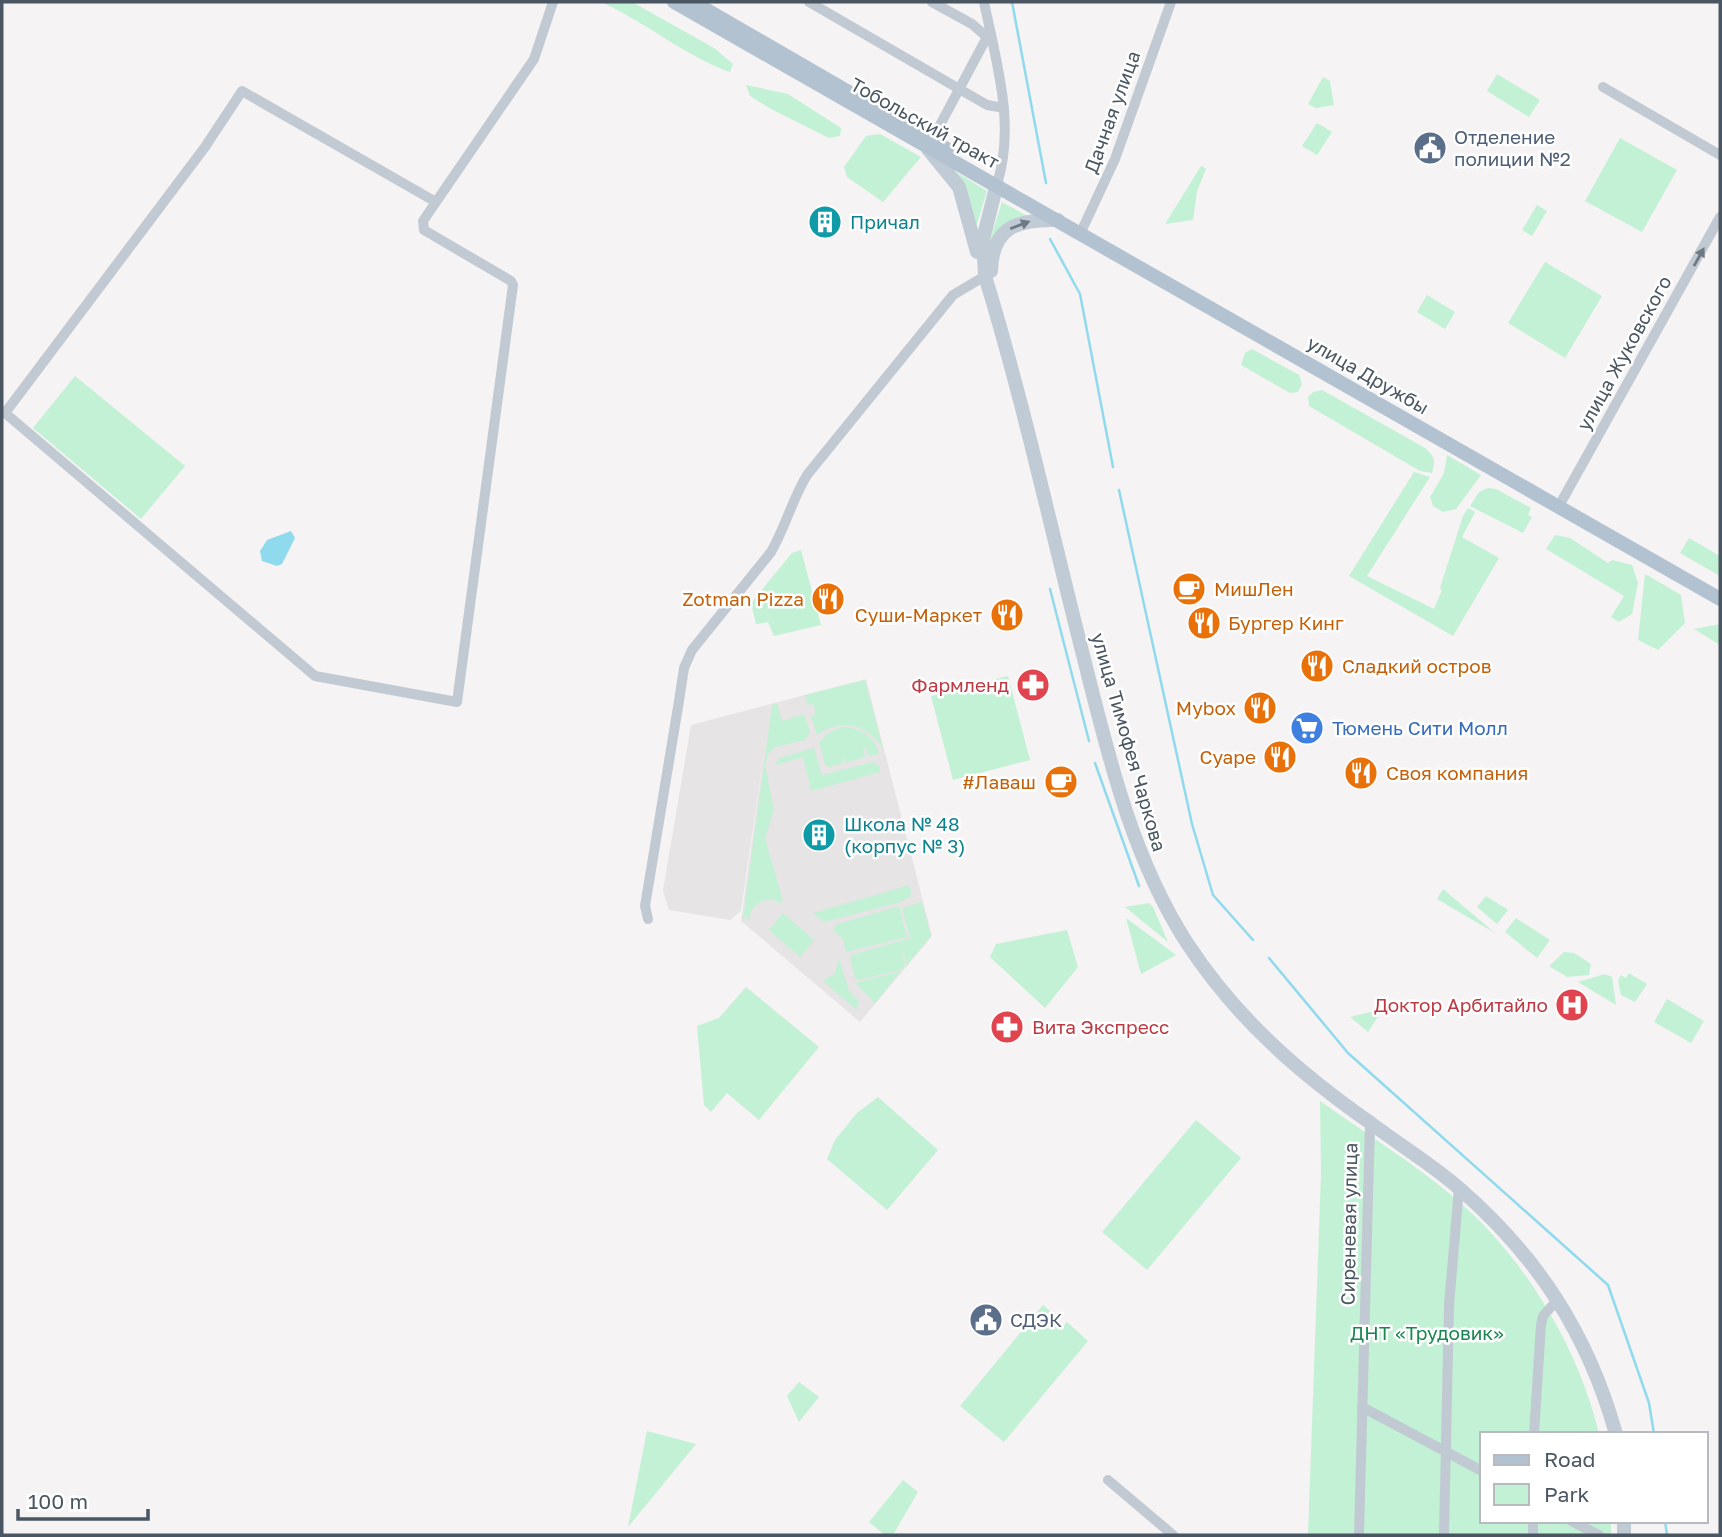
<svg xmlns="http://www.w3.org/2000/svg" width="1722" height="1537" font-family="'Golos Text',sans-serif">
<style>
.education{fill:#e6e4e5}
.green{fill:#c3f1d5}
.water{fill:#90daee}
.lines{fill:none;stroke-linecap:round;stroke-linejoin:round}
.stream{stroke:#90daee;stroke-width:2.5}
.minor{stroke:#c1cad2;stroke-width:10}
.secondary{stroke:#c1cbd6;stroke-width:14}
.primary{stroke:#b3c2d1;stroke-width:14}
.oneway{fill:#6e7984}
.oneway2{fill:#6e7983}
.labels{text-anchor:middle;stroke-width:5;stroke-linejoin:round;paint-order:stroke}
.street-label{font-size:19px;fill:#4a5661;stroke:#fff}
.service-label{font-size:19px;fill:#4e5e75;stroke:#fff;text-anchor:start}
.culture-label{font-size:19px;fill:#0d838f;stroke:#fff;text-anchor:start}
.food-label{font-size:19px;fill:#c56008;stroke:#fff;text-anchor:end}
.health-label{font-size:19px;fill:#be3a42;stroke:#fff;text-anchor:end}
.shop-label{font-size:19px;fill:#366cbe;stroke:#fff;text-anchor:start}
.park-label{font-size:19px;fill:#17864f;stroke:#fff}
</style>
<rect width="100%" height="100%" fill="#f5f3f3"/>
<path class="education" d="M866 679 932 936 860 1022 741 921 767 731 741 911 730 920 669 910 663 890 691 725Z"/>
<path class="green" d="M601 2H632L714 48 733 64 730 72C683 55 646 22 601 2Z
M1497 74 1540 100 1529 117 1487 91Z
M1323 77 1330 81 1334 105 1316 108 1308 104Z
M746 85 788 94 841 128 840 136 829 138 771 109 750 96Z
M1317 123 1332 132 1317 155 1302 146Z
M880 134 921 157 883 202 847 177 844 167 866 136Z
M1620 138 1677 170 1642 232 1585 201Z
M1201 166 1206 169 1197 191 1193 220 1165 224Z
M951 169 987 191 976 227Z
M1002 202 1029 217 992 245 989 242Z
M1537 205 1547 211 1532 236 1522 230Z
M1545 262 1602 296 1565 358 1508 323Z
M1427 295 1455 312 1445 329 1417 312Z
M1252 349 1299 375 1302 384 1298 392 1290 393 1241 365 1245 353Z
M75 376 185 466 141 519 33 428Z
M1322 390 1425 448C1434 456 1436 460 1432 473L1420 471 1309 406 1308 397 1313 392Z
M1447 455 1481 475 1456 509 1443 512 1433 506 1430 497 1444 473Z
M1414 472 1430 477 1367 576 1434 609 1442 590 1440 588 1463 516 1468 508 1475 512 1462 537 1499 558 1453 636 1349 576Z
M1488 488 1496 489 1531 508 1528 515 1532 517 1523 533 1470 506 1479 492Z
M1555 535 1570 538 1608 563 1612 560 1632 565 1638 583 1632 614 1619 622 1611 617 1624 596 1546 549Z
M1689 538 1720 556V576L1680 553Z
M801 550 821 625 774 636 768 622 756 624 751 603 792 553Z
M1645 574 1681 595 1685 623 1658 650 1638 640Z
M1720 624V645L1694 629Z
M1008 676 1030 760 953 780 931 696Z
M865 680 883 749C868 724 841 717 817 735L811 716 816 714 813 704 808 705 805 695Z
M777 703 782 721 804 714 810 732 805 740 775 747 768 754 765 765 774 810 765 838 783 901 781 903C766 895 751 903 749 920L746 917 743 919 772 705Z
M841 727C859 727 875 736 879 754L868 756 866 748 863 749 865 757 846 763 843 754V763L829 767 825 764 819 742 828 733Z
M814 748 822 775 873 762 879 766 880 772 811 791 803 757 775 765 779 758Z
M910 885 911 896 901 902 824 922 813 913Z
M1443 889 1495 933 1437 899Z
M1486 896 1508 910 1497 924 1477 907Z
M922 902 931 936 907 965 901 945 905 965 903 969 859 980 855 978 850 958 852 955 910 938 902 908Z
M1149 903 1153 907 1168 942 1125 907Z
M899 906 907 937 846 952 843 939 833 930 835 925Z
M783 913 814 940 800 957 769 930Z
M1126 918 1176 955 1141 974Z
M1516 918 1550 940 1537 958 1505 932Z
M1067 930 1078 967 1045 1008 990 957 996 944Z
M1564 952 1574 953 1591 964 1589 975 1567 977 1549 966Z
M839 958 849 991 859 1001 857 1010 823 981 835 973Z
M901 971 875 1003 855 983Z
M1629 973 1647 984 1635 1002 1621 995 1618 981 1621 975 1626 978Z
M1605 974 1612 977 1616 1005 1578 982Z
M746 987 819 1047 759 1120 727 1093 711 1112 704 1105 697 1026 719 1018Z
M1667 999 1704 1021 1691 1043 1654 1022Z
M1383 1009 1368 1032 1350 1017Z
M878 1097 938 1150 887 1210 827 1159 835 1140 857 1113Z
M1320 1101C1363 1132 1409 1160 1450 1194 1521 1252 1578 1345 1599 1434H1482V1521H1611V1535H1308L1321 1174Z
M1196 1120 1241 1158 1147 1270 1102 1232Z
M1043 1305 1058 1318 1054 1324 1060 1330 1067 1322 1088 1341 1004 1442 960 1406Z
M799 1382 819 1397 799 1422 787 1396Z
M647 1431 696 1444 628 1527Z
M903 1480 918 1492 893 1535H885L869 1522Z"/>
<path class="water" d="M291 531 295 538 282 564 277 566 262 561 260 551 267 540Z"/>
<g class="lines">
<path class="stream" d="M1012 2 1046 183
M1050 239 1080 294 1113 467
M1119 490 1192 824 1213 895 1253 940
M1050 589 1089 741
M1095 763 1139 886
M1269 958 1348 1053 1608 1285 1649 1403 1654 1434
M1665 1521 1667 1535"/>
<path class="minor" d="M809 2 987 105 1004 108
M932 2 972 24 987 37 991 36
M984 2C996 61 1016 125 997 184
M1603 87 1720 155
M932 140 987 37
M436 202 242 91 205 147 5 413 315 676 457 702 513 285 511 281 424 230 423 221 436 202 534 59 553 2
M1081 232 1115 159 1171 2
M1559 506 1720 217
M648 919 645 906 679 701 684 668 692 650 771 552C785 528 792 500 807 475L953 295 985 276
M1362 1407 1482 1471
M1534 1434 1541 1325 1543 1316 1558 1299
M1108 1480 1173 1535
M1571 1521 1599 1535
M1359 1535 1370 1123
M1444 1535 1449 1305 1459 1188
M1533 1535V1521"/>
<path class="secondary" d="M928 149 959 187 977 252
M997 184 983 239 985 276C1023 400 1051 529 1083 655 1108 754 1131 856 1187 943 1236 1018 1299 1073 1372 1124 1401 1146 1433 1165 1460 1189 1538 1257 1588 1334 1616 1434
M991 271C992 226 1019 219 1058 220
M1624 1521V1535"/>
<path class="primary" d="M674 2 1720 599
M693 2 947 149"/>
</g>
<defs><path id="oneway-solid" d="M-6-.8H1V-3.2L6.5 0L1 3.2V.8H-6Z" transform="scale(1.75)"/></defs>
<use class="oneway" href="#oneway-solid" transform="translate(1020 225) rotate(-21)"/>
<use class="oneway2" href="#oneway-solid" transform="translate(1699 257) rotate(-61)"/>
<defs>
<symbol id="civic-disc" viewBox="-11 -11 22 22"><circle r="9.5" fill="#5c6f8a" stroke="#fff"/><path d="M-.6-6.5H3V-4.5H.6V-3L4-1V1h2V6H-6V1h2V-1L-.6-3ZM-1.2 2.5V6h2.4V2.5Z" fill="#fff"/></symbol>
<symbol id="building-disc" viewBox="-11 -11 22 22"><circle r="9.5" fill="#0f9aa8" stroke="#fff"/><path d="M-4-6H4V6H1V3H-1V6H-4ZM-2.5-4.3h1.7v1.8h-1.7ZM.8-4.3h1.7v1.8H.8ZM-2.5-1h1.7V.8h-1.7ZM.8-1h1.7V.8H.8Z" fill="#fff"/></symbol>
<symbol id="cafe-disc" viewBox="-11 -11 22 22"><circle r="9.5" fill="#e8710a" stroke="#fff"/><path d="M-5.5-4.5H6V0H3Q3 3.5 0 3.5H-2.5Q-5.5 3.5-5.5 0ZM3-3.2v2h1.7v-2ZM-6 4.5H4V6H-6Z" fill="#fff"/></symbol>
<symbol id="restaurant-disc" viewBox="-11 -11 22 22"><circle r="9.5" fill="#e8710a" stroke="#fff"/><path d="M-5-6h1v4h1v-4h1v4h1v-4h1v5L-1.5 .5V6h-2V.5L-5-1ZM5-6V6H3V1.5H1.5Q1.5-4 5-6Z" fill="#fff"/></symbol>
<symbol id="pharmacy-disc" viewBox="-11 -11 22 22"><circle r="9.5" fill="#e0444e" stroke="#fff"/><path d="M-2-6h4v4h4v4h-4v4h-4v-4h-4v-4h4Z" fill="#fff"/></symbol>
<symbol id="supermarket-disc" viewBox="-11 -11 22 22"><circle r="9.5" fill="#3f7fe0" stroke="#fff"/><path d="M-6-5.5h2.5l.6 2H6L4.5 2H-2.5L-4.4-4H-6ZM-1.5 3.2a1.3 1.3 0 1 0 .1 0ZM3 3.2a1.3 1.3 0 1 0 .1 0Z" fill="#fff"/></symbol>
<symbol id="hospital-disc" viewBox="-11 -11 22 22"><circle r="9.5" fill="#e0444e" stroke="#fff"/><path d="M-5-5h3v3.5h4V-5h3V5h-3V1.5h-4V5h-3Z" fill="#fff"/></symbol>
</defs>
<g fill-rule="evenodd">
<use href="#civic-disc" x="1411" y="129" width="38" height="38"/>
<use href="#building-disc" x="806" y="203" width="38" height="38"/>
<use href="#cafe-disc" x="1170" y="570" width="38" height="38"/>
<use href="#restaurant-disc" x="809" y="580" width="38" height="38"/>
<use href="#restaurant-disc" x="988" y="596" width="38" height="38"/>
<use href="#restaurant-disc" x="1185" y="604" width="38" height="38"/>
<use href="#restaurant-disc" x="1298" y="647" width="38" height="38"/>
<use href="#pharmacy-disc" x="1014" y="666" width="38" height="38"/>
<use href="#restaurant-disc" x="1241" y="689" width="38" height="38"/>
<use href="#supermarket-disc" x="1288" y="709" width="38" height="38"/>
<use href="#restaurant-disc" x="1261" y="738" width="38" height="38"/>
<use href="#restaurant-disc" x="1342" y="754" width="38" height="38"/>
<use href="#cafe-disc" x="1042" y="763" width="38" height="38"/>
<use href="#building-disc" x="800" y="816" width="38" height="38"/>
<use href="#hospital-disc" x="1553" y="986" width="38" height="38"/>
<use href="#pharmacy-disc" x="988" y="1008" width="38" height="38"/>
<use href="#civic-disc" x="967" y="1301" width="38" height="38"/>
</g>
<g class="labels">
<g class="street-label">
<text transform="translate(1112 112) rotate(-70)" y="7">Дачная улица</text>
<text transform="translate(925 123) rotate(29)" y="7">Тобольский тракт</text>
<text transform="translate(1624 353) rotate(-61)" y="7">улица Жуковского</text>
<text transform="translate(1368 375) rotate(30)" y="7">улица Дружбы</text>
<text transform="translate(1129 742) rotate(74)" y="7">улица Тимофея Чаркова</text>
<text transform="translate(1349 1224) rotate(-89)" y="7">Сиреневая улица</text>
</g>
<g class="service-label">
<text x="1454" y="144">Отделение<tspan x="1454" dy="22">полиции №2</tspan></text>
<text x="1010" y="1327">СДЭК</text>
</g>
<g class="culture-label">
<text x="850" y="229">Причал</text>
<text x="844" y="831">Школа № 48<tspan x="844" dy="22">(корпус № 3)</tspan></text>
</g>
<g class="food-label">
<text x="1214" y="596" text-anchor="start">МишЛен</text>
<text x="804" y="606">Zotman Pizza</text>
<text x="982" y="622">Суши-Маркет</text>
<text x="1228" y="630" text-anchor="start">Бургер Кинг</text>
<text x="1342" y="673" text-anchor="start">Сладкий остров</text>
<text x="1236" y="715">Mybox</text>
<text x="1256" y="764">Суаре</text>
<text x="1386" y="780" text-anchor="start">Своя компания</text>
<text x="1036" y="789">#Лаваш</text>
</g>
<g class="health-label">
<text x="1009" y="692">Фармленд</text>
<text x="1548" y="1012">Доктор Арбитайло</text>
<text x="1032" y="1034" text-anchor="start">Вита Экспресс</text>
</g>
<g class="shop-label">
<text x="1332" y="735">Тюмень Сити Молл</text>
</g>
<g class="park-label">
<text x="1427" y="1340">ДНТ «Трудовик»</text>
</g>
</g>
<rect width="1722" height="1537" fill="none" stroke="#4a5661" stroke-width="7"/>
<rect x="1480" y="1432" width="228" height="91" fill="#ffffff" stroke="#b7bbc0" stroke-width="2"/>
<rect x="1494" y="1455" width="35" height="10" fill="#b3c2d1" stroke="#b7bbc0" stroke-width="2"/>
<text x="1544" y="1467" font-size="21" fill="#4a5661">Road</text>
<rect x="1494" y="1484" width="35" height="21" fill="#c3f1d5" stroke="#b7bbc0" stroke-width="2"/>
<text x="1544" y="1502" font-size="21" fill="#4a5661">Park</text>
<path d="M18 1509v10h130v-10" fill="none" stroke="#4a5661" stroke-width="3.5"/>
<text x="28" y="1509" font-size="21" fill="#4a5661" stroke="#ffffff" stroke-width="5" paint-order="stroke">100 m</text>
</svg>
